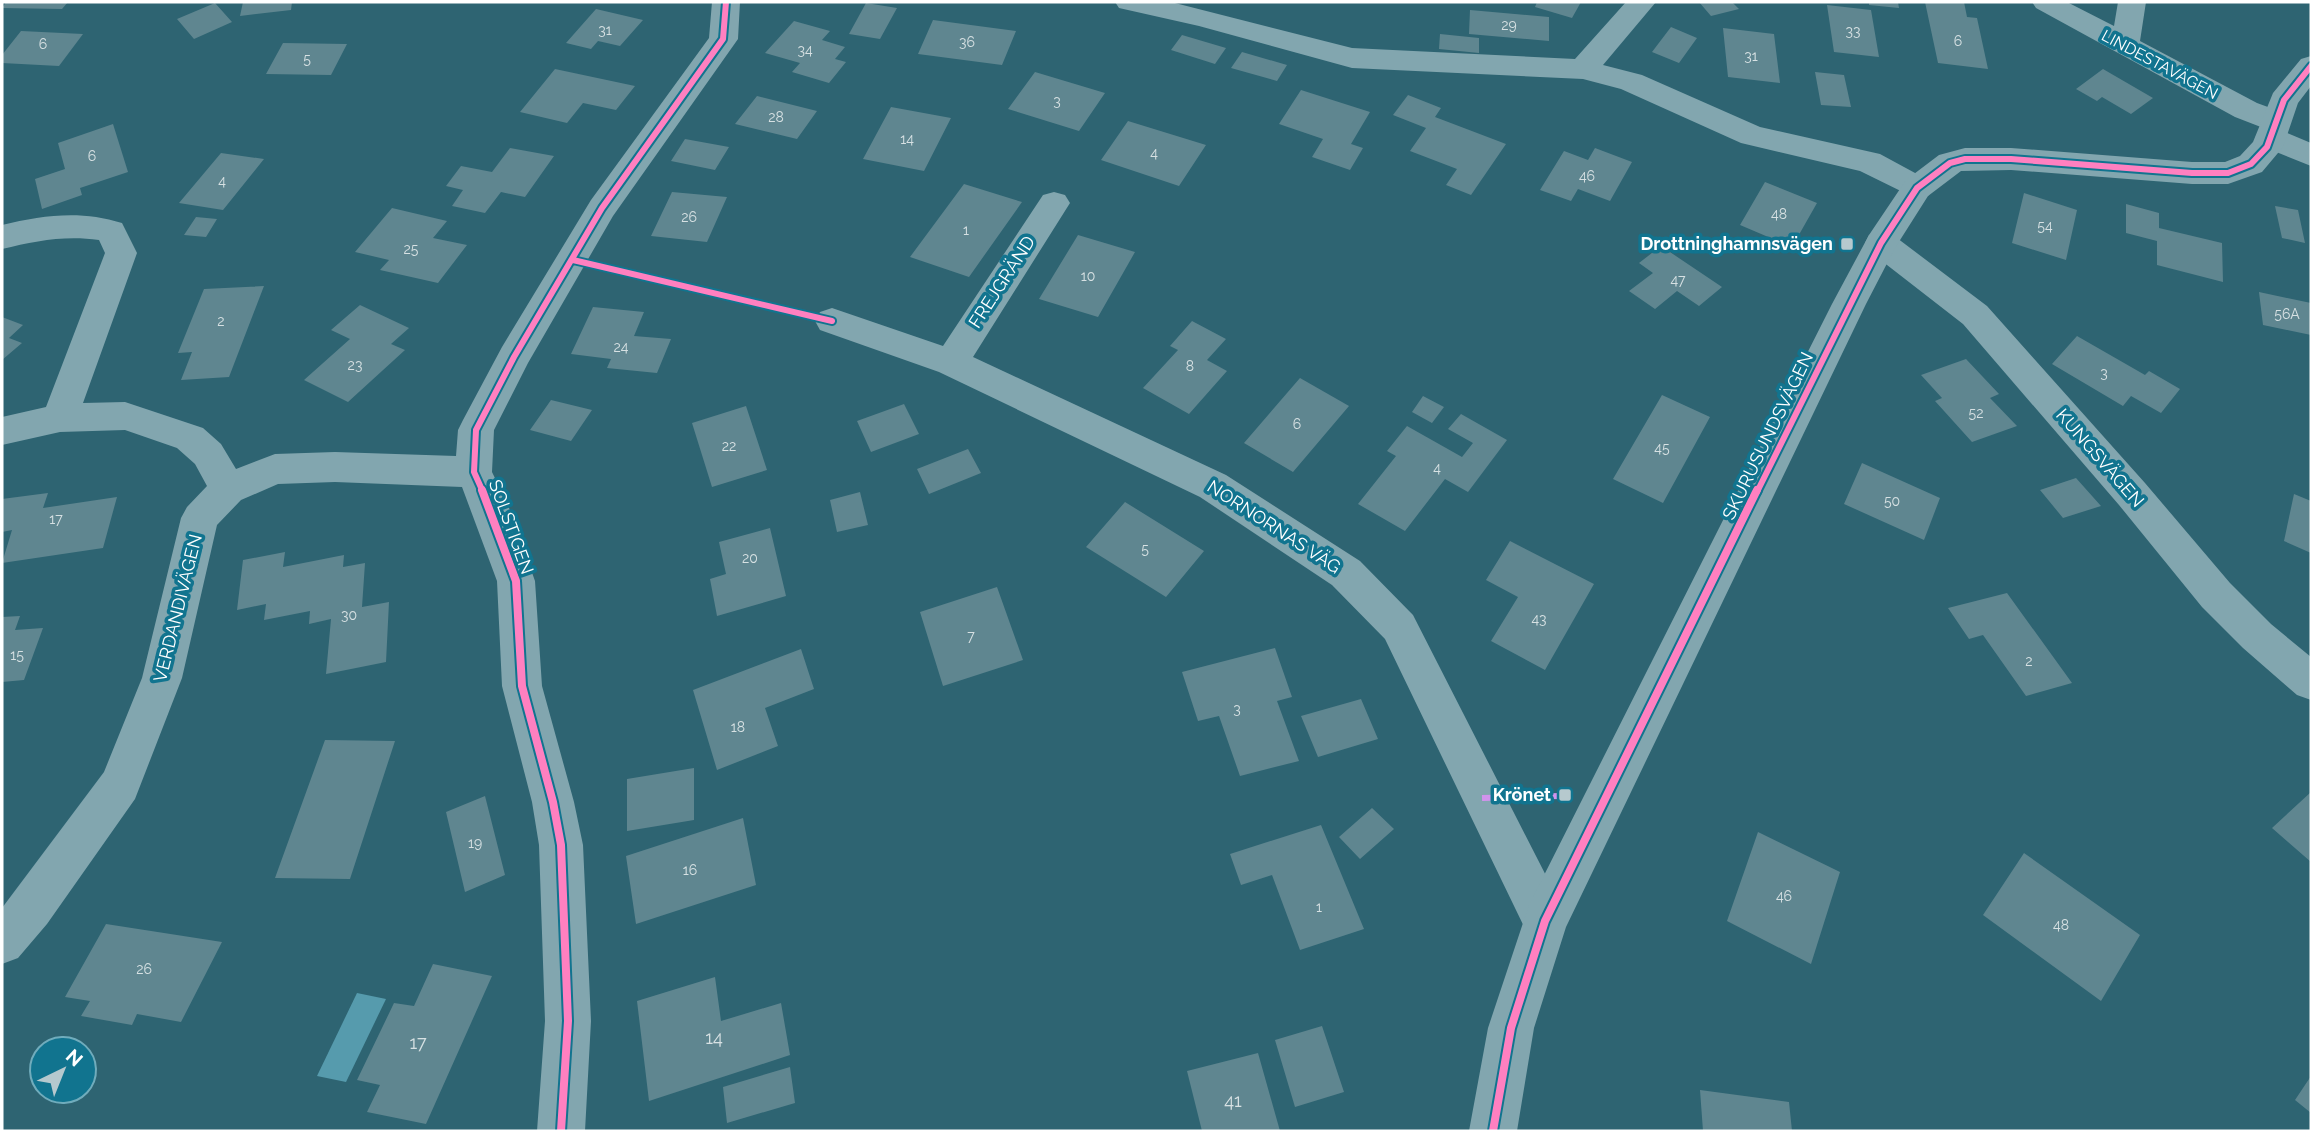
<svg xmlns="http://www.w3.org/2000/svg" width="2313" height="1133" font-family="Raleway,sans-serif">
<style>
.water{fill:#569bad}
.building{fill:#5f8690}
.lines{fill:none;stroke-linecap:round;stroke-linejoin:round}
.minor{fill:#82a6af;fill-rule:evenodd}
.tertiary{fill:#82a6af;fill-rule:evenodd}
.quiet{stroke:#d193ec;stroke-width:6;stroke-dasharray:11 6;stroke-linecap:butt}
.cycleway-far1-casing{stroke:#11748f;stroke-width:10}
.cycleway-casing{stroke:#11748f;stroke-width:12}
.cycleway-far1{stroke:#ff80c0;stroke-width:6}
.cycleway{stroke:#ff80c0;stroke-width:8}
.poi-dot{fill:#b6c9ce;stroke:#11748f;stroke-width:2.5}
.labels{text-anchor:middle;stroke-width:7;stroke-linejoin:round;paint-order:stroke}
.number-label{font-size:14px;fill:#d7e1e3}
.far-street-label{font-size:16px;fill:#fff;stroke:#11748f}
.poi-label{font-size:18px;font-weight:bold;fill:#fff;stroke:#11748f;text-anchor:end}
.street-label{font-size:18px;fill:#fff;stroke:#11748f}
.near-number-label{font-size:18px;fill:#d7e1e3}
</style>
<rect width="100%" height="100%" fill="#2e6472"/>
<path class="water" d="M357 993 386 999 346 1082 317 1076Z"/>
<path class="building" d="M6 2H68L62 9 2 8Z
M243 2H292L291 10 240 16Z
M1537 2H1581L1572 18 1535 7Z
M1699 2H1732L1739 9 1711 16Z
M1869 2H1898L1899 8 1869 5Z
M1925 2H1964L1967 17 1977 18 1988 69 1938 63Z
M215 3 232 22 194 39 177 19Z
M866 3 897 8 880 39 849 34Z
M1827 5 1871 10 1879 57 1834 52Z
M596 9 643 20 620 46 598 41 591 49 566 43Z
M1470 10 1549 17V41L1469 34Z
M933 20 1016 31 1002 65 918 54Z
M794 21 830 31 822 40 845 47 835 59 846 62 829 83 792 72 800 63 765 53Z
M1671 27 1697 38 1679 63 1652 52Z
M1723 28 1774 34 1780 83 1728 77Z
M21 31 83 34 59 66 2 63V55Z
M1440 34 1479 38V53L1439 49Z
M1182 35 1226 48 1215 64 1171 50Z
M283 43 347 44 331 75 266 74Z
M1242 52 1287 65 1277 81 1231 68Z
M555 69 635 86 616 110 583 103 567 123 520 112Z
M2103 69 2153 98 2131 114 2102 97 2097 101 2076 89Z
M1035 72 1105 93 1079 131 1008 109Z
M1815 72 1844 75 1851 107 1821 105Z
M1301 90 1370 112 1351 144 1363 148 1350 170 1312 157 1323 139 1279 124Z
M1408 95 1441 108 1435 117 1506 144 1471 195 1446 185 1457 169 1410 151 1426 128 1393 115Z
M757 96 817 111 797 139 735 124Z
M891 107 951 118 924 171 863 159Z
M1128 121 1206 145 1179 186 1101 160Z
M113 124 128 172 80 188 82 195 42 209 35 179 65 169 58 143Z
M685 139 729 147 715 170 671 161Z
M510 148 554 156 525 197 501 192 485 213 452 206 463 190 446 186 461 166 492 172Z
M1595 148 1632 162 1610 201 1578 189 1571 201 1540 190 1564 151 1588 160Z
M221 153 264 159 223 210 179 203Z
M1765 182 1817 203 1792 247 1740 225Z
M964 184 1022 202 969 277 910 257Z
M672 192 727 197 707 242 651 236Z
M2024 193 2077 210 2066 260 2012 243Z
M2126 204 2159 213V228L2222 243 2223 282 2157 265V241L2126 233Z
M2275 206 2298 210 2305 243 2282 238Z
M392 208 447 221 433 238 467 245 438 283 380 270 389 260 355 252Z
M196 217 217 219 206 237 184 235Z
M1078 235 1135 252 1098 317 1039 299Z
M1661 246 1722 287 1699 306 1677 291 1655 309 1629 291 1653 273 1639 263Z
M264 286 229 377 181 380 192 352 178 353 204 289Z
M2259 292 2311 303V335L2263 325Z
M360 305 409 328 391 344 405 350 348 402 304 380 350 339 331 330Z
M593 307 644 312 634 336 671 339 657 373 607 368 611 359 571 354Z
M2 317 23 325 9 338 22 343 2 360Z
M1192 321 1226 339 1207 360 1227 371 1189 414 1143 388 1178 350 1170 346Z
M2077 336 2145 375 2149 371 2180 389 2161 413 2131 396 2123 406 2052 364Z
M1966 359 1999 394 1990 398 2017 426 1972 442 1935 401 1942 398 1921 375Z
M1300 378 1349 406 1293 472 1244 443Z
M1662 395 1710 417 1663 503 1613 479Z
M1423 396 1444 407 1432 423 1412 412Z
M551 400 592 410 571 441 530 430Z
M904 404 919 434 871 452 857 421Z
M746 406 767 470 712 487 692 423Z
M1461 414 1507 440 1468 492 1445 479 1405 531 1358 504 1396 456 1387 451 1407 426 1462 457 1473 443 1448 429Z
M968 449 981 473 929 494 917 469Z
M1862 463 1940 498 1924 540 1844 504Z
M2076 478 2101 506 2063 518 2040 490Z
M860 492 868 525 837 532 830 500Z
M48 493 43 508 117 497 103 548 2 563 12 530 2 532V499Z
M2294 494 2311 501V553L2284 541Z
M1125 502 1204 551 1166 597 1086 547Z
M770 528 786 596 717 616 710 579 726 574 719 542Z
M1510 541 1594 584 1545 670 1491 641 1518 597 1486 580Z
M285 552 283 567 344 555 343 567 365 563 362 607 389 602 386 662 326 674 331 619 309 624 310 611 264 620 266 604 237 610 243 560Z
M997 587 1023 660 943 686 920 612Z
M2007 593 2072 683 2026 696 1983 635 1969 639 1948 608Z
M20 616 15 630 43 628 24 680 2 682V617Z
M1275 648 1292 697 1277 701 1299 761 1240 776 1219 716 1198 721 1182 672Z
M801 649 814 689 765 708 778 746 717 770 693 690Z
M1361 699 1378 739 1318 757 1301 716Z
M325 740 395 741 350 879 275 878Z
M694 768V820L627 831V779Z
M2311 792V862L2272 828Z
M485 796 505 875 465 892 446 812Z
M1372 808 1394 829 1360 859 1339 837Z
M743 818 756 885 636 924 626 856Z
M1321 825 1364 929 1300 950 1272 875 1241 885 1230 854Z
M1758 832 1840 872 1811 964 1727 921Z
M2024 853 2140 935 2101 1001 1983 915Z
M106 924 222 942 181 1022 137 1014 132 1025 81 1016 90 1001 65 997Z
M433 964 492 976 426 1124 367 1112 380 1085 357 1080 394 1003 414 1006Z
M715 977 721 1021 781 1003 790 1055 649 1101 637 1001Z
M1322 1026 1344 1092 1295 1107 1275 1040Z
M1258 1053 1280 1131H1202L1187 1071Z
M790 1067 795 1103 727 1123 723 1087Z
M2311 1076V1113L2295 1100Z
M1700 1090 1789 1102 1792 1131H1703Z"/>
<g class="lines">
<path class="minor" d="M712 2H740L738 39 613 216 528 363 494 430 492 472 508 505 535 581 542 686 574 802 583 845 591 1021 585 1131H537L545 1021 539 845 532 802 502 686 497 581 462 487 335 482 278 484 241 500 217 525 182 678 135 799 47 924 18 958 2 964V908L104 772 142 678 181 518 187 507 207 486 195 464 177 448 125 430 60 432 2 445V417L46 407 105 253 99 240C65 235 35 241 2 249V225C43 215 81 210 122 223L137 253 83 403 125 402 203 428 221 444 236 469 275 454 335 452 456 456 458 430 463 420 502 347 591 200 709 38Z
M1115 2H1171L1352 48 1575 59 1626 2H1656L1603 65 1642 75 1760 127 1880 154 1928 180 1933 188 1928 196 1917 199 1860 171 1741 143 1621 89 1583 79 1352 68 1199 26 1119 8Z
M2032 2H2067L2114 26 2118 2H2146L2140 41 2257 103 2287 114 2291 121 2287 128 2280 130 2311 143V166L2259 145 2255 138 2259 131 2266 129 2235 117 2036 8Z
M1054 192 1065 195 1070 203 973 357 1226 475 1360 561 1413 615 1561 905 1567 921 1561 937 1545 943 1529 937 1385 639 1332 585 1200 497 939 372 820 330 815 321 820 312 832 308 943 346 1043 195Z
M1881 231 1893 235 1987 306 2145 483 2230 583 2271 624 2311 657V700L2297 695 2243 648 2202 607 2119 505 1963 324 1869 251 1865 243 1869 235Z"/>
<path class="tertiary" d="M2311 56V86L2298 103 2283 147 2262 172 2228 184H2192L2011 170 1961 171 1928 196 1895 248 1866 304 1566 927 1534 1028 1517 1131H1469L1488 1028 1529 905 1832 304 1869 235 1906 180 1939 155 1965 148H2011L2192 162H2225L2240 156 2253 142 2273 93 2301 59Z"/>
<path class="quiet" d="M1482 798 1562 796"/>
<defs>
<path id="cycleway-far1" d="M573 260 832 321
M483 492 474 472 476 430 514 357 602 208 723 39 726 2
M1757 492 1881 243 1917 188 1950 163 1965 159H2011L2192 173H2228L2251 164 2267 147 2284 100 2311 66"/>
<path id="cycleway" d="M482 490 516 581 522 686 553 802 561 845 568 1021 561 1131
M1493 1131 1511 1028 1545 921 1757 490"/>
</defs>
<use href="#cycleway-far1" class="cycleway-far1-casing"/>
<use href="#cycleway" class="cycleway-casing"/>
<use href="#cycleway-far1" class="cycleway-far1"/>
<use href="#cycleway" class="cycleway"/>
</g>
<g class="poi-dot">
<rect x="1840" y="237" width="14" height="14" rx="3.5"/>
<rect x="1558" y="788" width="14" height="14" rx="3.5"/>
</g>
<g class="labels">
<g class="number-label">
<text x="1509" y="30">29</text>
<text x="605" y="35">31</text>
<text x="1853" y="36">33</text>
<text x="1958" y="46">6</text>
<text x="967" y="47">36</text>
<text x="43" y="49">6</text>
<text x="805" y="55">34</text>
<text x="1751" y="61">31</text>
<text x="307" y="64">5</text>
<text x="1057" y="106">3</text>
<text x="776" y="122">28</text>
<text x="907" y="144">14</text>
<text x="1154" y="158">4</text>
<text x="92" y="161">6</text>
<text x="1587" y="181">46</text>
<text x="222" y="186">4</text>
<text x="1779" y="219">48</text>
<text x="689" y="222">26</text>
<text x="2045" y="231">54</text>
<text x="966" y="235">1</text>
<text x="411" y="254">25</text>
<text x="1088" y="281">10</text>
<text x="1678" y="285">47</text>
<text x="2287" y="319">56A</text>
<text x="221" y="326">2</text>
<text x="621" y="352">24</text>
<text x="355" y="370">23</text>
<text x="1190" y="371">8</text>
<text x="2104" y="378">3</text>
<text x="1976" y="418">52</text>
<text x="1297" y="429">6</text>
<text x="729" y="451">22</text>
<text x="1662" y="453">45</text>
<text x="1437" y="473">4</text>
<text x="1892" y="506">50</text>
<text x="56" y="524">17</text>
<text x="1145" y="554">5</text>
<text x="750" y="563">20</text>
<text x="349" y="620">30</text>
<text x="1539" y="624">43</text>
<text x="971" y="641">7</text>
<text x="17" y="660">15</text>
<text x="2029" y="666">2</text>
<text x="1237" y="714">3</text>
<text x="738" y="732">18</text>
<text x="475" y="848">19</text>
<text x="690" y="875">16</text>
<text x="1784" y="901">46</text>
<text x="1319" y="912">1</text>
<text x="2061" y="930">48</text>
<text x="144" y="974">26</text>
</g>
<g class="far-street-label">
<text transform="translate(2160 64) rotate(28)" y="6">LINDESTAVÄGEN</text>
</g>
<g class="poi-label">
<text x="1833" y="250">Drottninghamnsvägen</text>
<text x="1551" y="801">Krönet</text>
</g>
<g class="street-label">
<text transform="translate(1002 282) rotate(-57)" y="6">FREJGRÄND</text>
<text transform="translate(1768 436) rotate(-64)" y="6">SKURUSUNDSVÄGEN</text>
<text transform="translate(2100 458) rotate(49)" y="6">KUNGSVÄGEN</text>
<text transform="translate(511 527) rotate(70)" y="6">SOLSTIGEN</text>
<text transform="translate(1274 527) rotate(33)" y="6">NORNORNAS VÄG</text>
<text transform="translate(178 608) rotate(-76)" y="6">VERDANDIVÄGEN</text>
</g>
<g class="near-number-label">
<text x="714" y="1044">14</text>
<text x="418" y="1049">17</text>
<text x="1233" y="1107">41</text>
</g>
</g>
<rect width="2313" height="1133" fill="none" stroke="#ffffff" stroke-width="7"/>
<g transform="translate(63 1070) rotate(43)"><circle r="33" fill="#11748f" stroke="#70acbc" stroke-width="2"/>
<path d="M0-5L12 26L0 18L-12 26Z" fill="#b6c9ce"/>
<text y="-10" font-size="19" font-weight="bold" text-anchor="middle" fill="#ffffff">N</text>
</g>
</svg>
